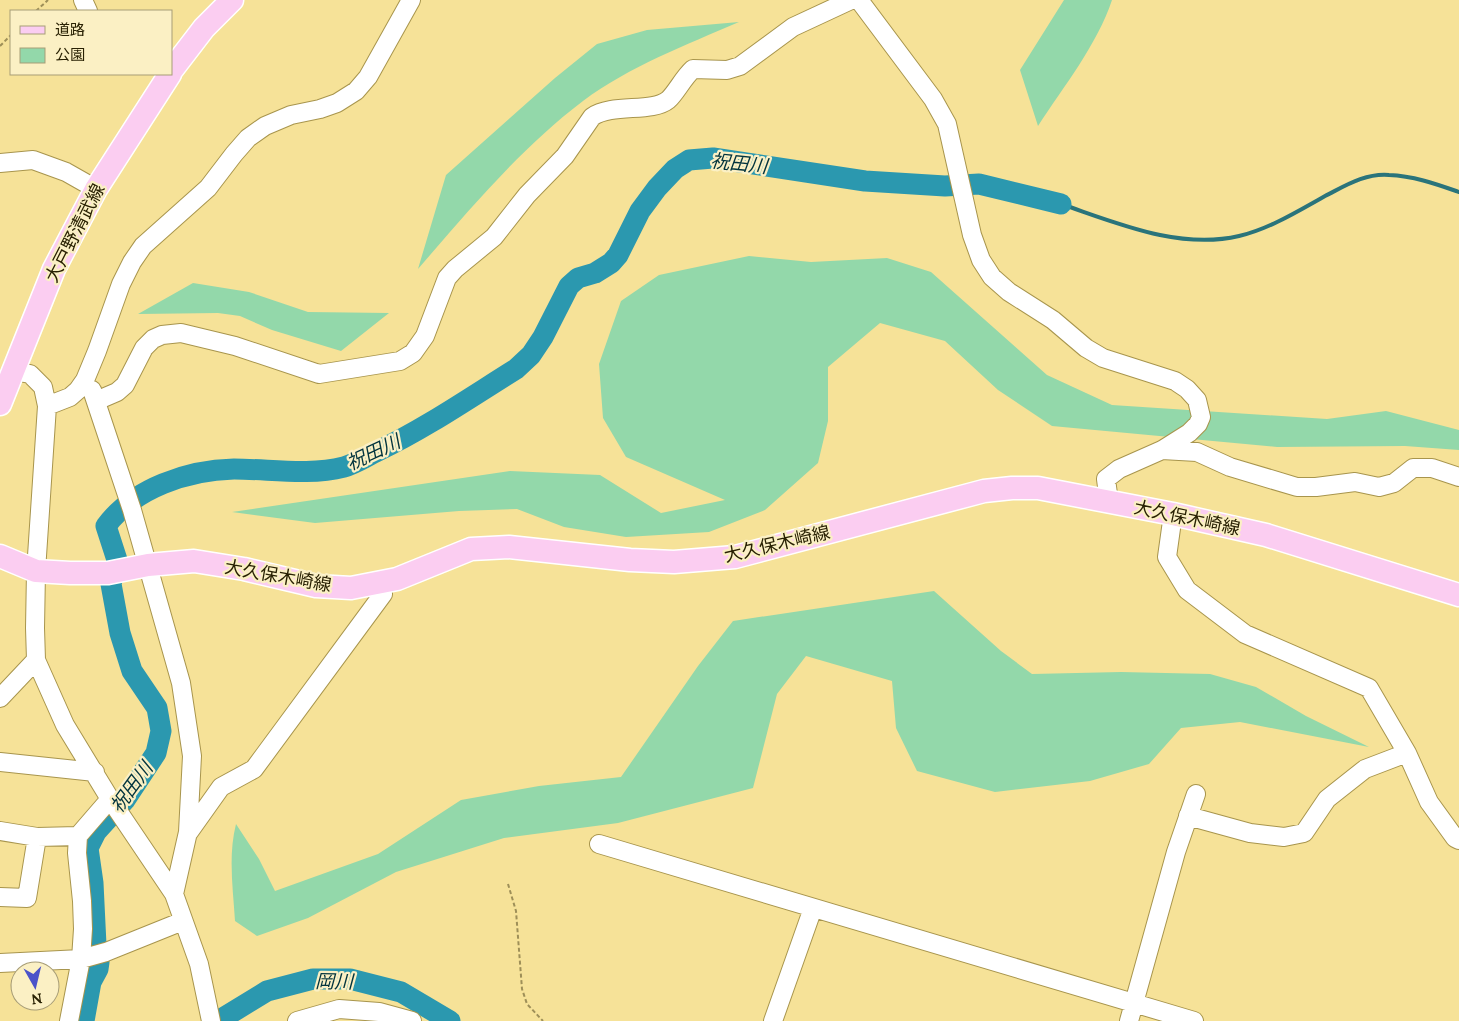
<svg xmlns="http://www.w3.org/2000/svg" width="1459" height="1021" font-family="Lora,'Noto Sans JP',serif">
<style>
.green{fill:#93d8aa}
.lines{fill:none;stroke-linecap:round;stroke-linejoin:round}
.stream{stroke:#2a747b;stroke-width:4}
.river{stroke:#2b98af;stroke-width:21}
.minor-casing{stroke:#a8954d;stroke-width:20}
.major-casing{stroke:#fff;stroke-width:25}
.path{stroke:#9e8f58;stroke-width:2;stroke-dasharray:4 2.5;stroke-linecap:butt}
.minor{stroke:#fff;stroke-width:18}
.major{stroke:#fbcdf1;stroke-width:22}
.labels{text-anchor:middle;stroke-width:4.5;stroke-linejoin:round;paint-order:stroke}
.street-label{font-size:18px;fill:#292103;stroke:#fbf0c4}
.water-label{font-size:19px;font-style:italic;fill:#01333d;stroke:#fbf0c4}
</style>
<rect width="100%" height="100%" fill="#f6e298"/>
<path class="green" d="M1064 0H1112C1097 45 1064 86 1038 126L1020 70Z
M739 22C686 45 630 66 583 101 521 148 469 210 418 269L446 175 555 78 597 44 647 30Z
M749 256 811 262 887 258 931 272 1047 375 1112 405 1327 419 1386 411 1459 430V450L1405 446 1277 447 1052 426 998 390 945 341 880 323 828 367V421L818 463 765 510 709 532 626 537 564 527 517 509 459 511 315 523 232 512 510 471 600 475 661 513 725 500 626 457 603 418 599 364 621 301 659 275Z
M193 283 249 292 308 312 389 313 341 351 272 330 240 316 218 313 138 314Z
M934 591 1001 651 1032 674 1121 672 1210 674 1256 687 1306 716 1369 747 1240 722 1181 728 1149 764 1090 781 995 792 917 771 896 728 892 681 806 656 777 694 753 788 618 823 504 838 396 872 308 918 257 936 235 921C233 888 228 856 236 824L259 859 275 891 378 854 461 800 539 786 621 777 698 666 733 621Z"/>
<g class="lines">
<path class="stream" d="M1061 204C1117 223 1179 250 1239 236 1269 229 1298 211 1325 196 1345 186 1365 173 1389 175 1414 176 1436 184 1459 192"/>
<path class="river" d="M84 1021 91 982 98 969 99 962 96 945 93 883 88 848 96 832 125 800 156 753 161 731 157 708 132 671 120 633 111 584 117 560 106 526C134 488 188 470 234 469 270 469 309 476 344 467 355 464 367 456 378 451 426 428 471 397 516 369L531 355 543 337 569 286 578 278 595 273 611 263 618 255 640 211 657 188 675 169 689 160 713 158 865 181 945 186 979 184 1061 204
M218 1021 267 991 313 979H350L401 992 450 1021"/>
<defs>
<path id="minor" d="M83 0 88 11
M859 0 933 99 947 124 972 235 981 260 992 277 1009 292 1053 320 1086 348 1103 358 1175 381 1187 389 1197 400 1201 417 1198 424 1189 433 1162 450 1119 469 1106 479 1109 502
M0 163 33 160 66 172 96 189
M13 371 30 374 43 387 47 406 36 571 35 628 36 660 65 725 110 799 174 894 199 964 211 1021
M92 390 132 510 181 683 192 756 188 832 174 894
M96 401 117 392 125 385 144 348 153 339 162 335 181 333 235 346 319 374 400 361 413 353 425 336 447 278 455 269 494 237 527 195 565 156 592 117C612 103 652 113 668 100 676 93 683 78 693 69L727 70 740 66 793 27 851 0
M47 406 70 397 78 390 85 380 97 351 121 284 132 262 143 246 208 188 234 154 248 138 265 126 291 115 320 109 337 103 356 91 368 77 411 0
M1162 450 1197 452 1230 467 1297 487H1316L1355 482 1379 487 1394 483 1413 468H1432L1459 477
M1173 514 1167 557 1187 590 1245 634 1369 688 1407 753 1429 802 1455 838 1459 840
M0 698 36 660
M0 762 95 772
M1188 816 1250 833 1284 837 1304 833 1327 799 1365 769 1407 753
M0 831 37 837 78 836
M189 832 221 787 254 769 383 594 379 584
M599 844 1194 1021
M0 897 27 898 37 837
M0 963 81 959 106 952 183 921
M69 1021 81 959 83 929 82 901 77 853 78 836 110 799
M297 1021 339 1009 379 1012 412 1021
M773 1021 813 908
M1129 1021 1176 852 1196 794"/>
<path id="major" d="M171 71 204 28 232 0
M0 404 54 269 96 189 170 74
M0 556 36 571 70 573H108L148 565 194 561 244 569 316 586 351 588 397 579 471 549 509 547 630 560 674 562 735 557 984 491 1012 488H1038L1173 514 1266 535 1459 595"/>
</defs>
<use href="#minor" class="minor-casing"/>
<use href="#major" class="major-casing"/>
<path class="path" d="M36 11 48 0
M0 46 11 35
M508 884 516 911 522 989 527 1004 543 1021"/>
<use href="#minor" class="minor"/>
<use href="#major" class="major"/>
</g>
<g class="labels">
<g class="street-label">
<text transform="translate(75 233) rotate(-63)" y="6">大戸野清武線</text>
<text transform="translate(1187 518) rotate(12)" y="6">大久保木崎線</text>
<text transform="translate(777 544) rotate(-13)" y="6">大久保木崎線</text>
<text transform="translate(278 576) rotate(10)" y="6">大久保木崎線</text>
</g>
<g class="water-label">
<text transform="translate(739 163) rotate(6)" y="7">祝田川</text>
<text transform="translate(373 452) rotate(-25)" y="7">祝田川</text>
<text transform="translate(131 787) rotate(-54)" y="7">祝田川</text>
<text transform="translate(334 981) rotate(1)" y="7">岡川</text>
</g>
</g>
<rect x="10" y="10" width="162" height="65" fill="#fbf0c4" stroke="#a79d77"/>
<rect x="20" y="26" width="25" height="8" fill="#fbcdf1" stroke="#a79d77"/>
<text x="55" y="35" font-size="15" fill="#292103">道路</text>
<rect x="20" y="48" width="25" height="15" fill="#93d8aa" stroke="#a79d77"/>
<text x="55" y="60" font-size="15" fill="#292103">公園</text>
<g transform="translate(35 986) rotate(172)"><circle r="24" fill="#fbf0c4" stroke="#a79d77"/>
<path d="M0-4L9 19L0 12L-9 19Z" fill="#4b53c9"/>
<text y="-8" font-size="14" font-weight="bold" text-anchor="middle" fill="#292103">N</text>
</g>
</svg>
